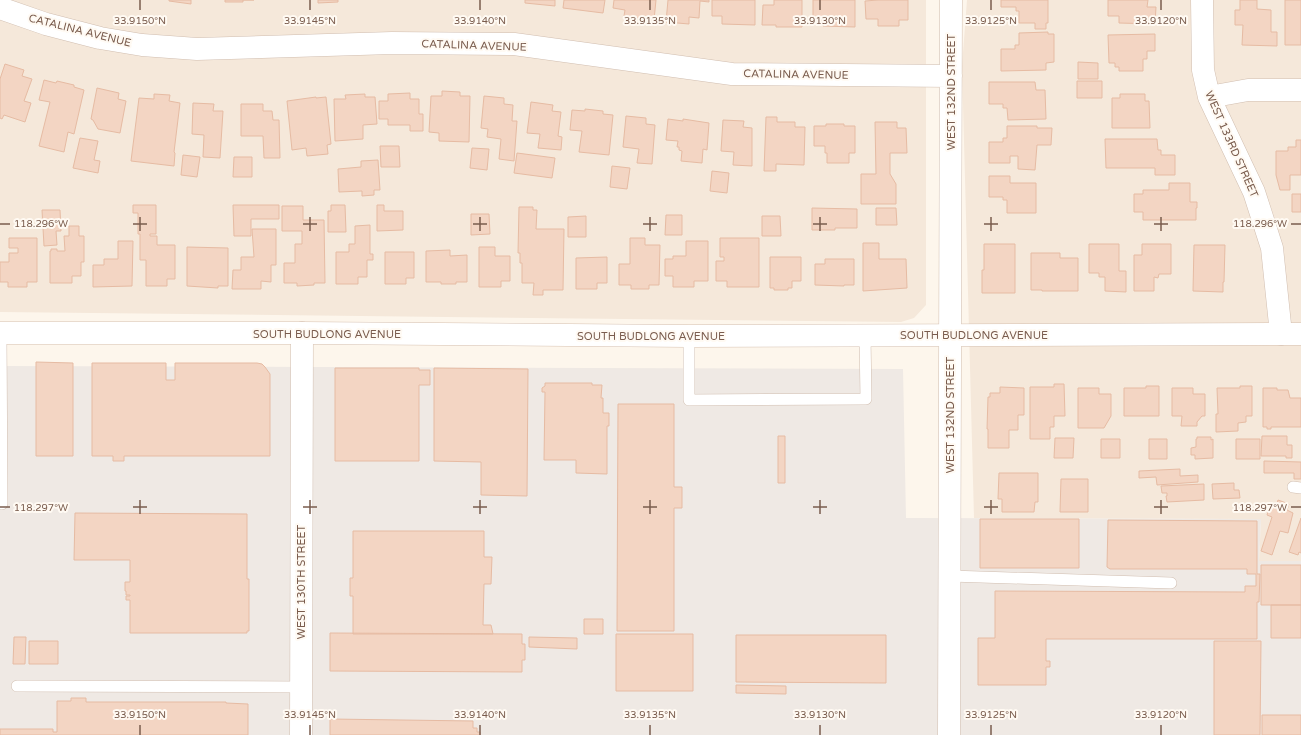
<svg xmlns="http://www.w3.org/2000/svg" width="1301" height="735" font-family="'Varela Round',sans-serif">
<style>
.residential{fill:#f5e8da}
.industrial{fill:#efe9e4}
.building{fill:#f3d5c3;stroke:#e6bba3}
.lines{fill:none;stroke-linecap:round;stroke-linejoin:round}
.lane-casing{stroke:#d1beb0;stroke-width:12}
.street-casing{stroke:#d1beb0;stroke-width:23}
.secondary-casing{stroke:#d6c0b0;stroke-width:23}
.lane{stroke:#fff;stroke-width:11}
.street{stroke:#fff;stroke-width:22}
.secondary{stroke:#fff;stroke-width:22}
.ticks{fill:none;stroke:#7a5c4d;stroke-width:1.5}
.labels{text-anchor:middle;stroke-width:4;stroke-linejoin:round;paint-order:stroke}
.street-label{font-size:11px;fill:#7a5c4d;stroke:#fffaf3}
.ticks-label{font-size:10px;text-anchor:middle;fill:#7a5c4d;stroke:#fffaf3;stroke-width:4;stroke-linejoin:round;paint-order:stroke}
</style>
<rect width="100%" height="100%" fill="#fdf6ec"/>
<path class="residential" d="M0 0H926V305L914 318 901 322 0 312Z
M967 0H1301V561H1259L1261 519 974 518 962 66Z"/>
<path class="industrial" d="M0 366 903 369 906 518 1261 519 1259 561H1301V735H0Z"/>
<path class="building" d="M169 0H191V4L169 1Z
M225 0H254H243V2H225Z
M318 0H338V2L318 3Z
M525 0H555V6L525 3Z
M564 0H605L603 13 563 8Z
M614 0H656L654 20 624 16 625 10 613 8Z
M668 0H709V2L700 1 699 18 689 17V24L666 22Z
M712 0H755V25L722 24V16H712Z
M774 0H802V27H776V25H762L763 5H774Z
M813 0H855V27L823 26 824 20H813Z
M878 0H908V20H899V26H878V19H866L865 1Z
M1001 0H1048V23H1046V29H1035V23H1019V11H1016V7H1001Z
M1108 0H1148L1147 7H1156L1155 24 1119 23V16H1108Z
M1240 0H1257V9L1271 10V32H1277V46L1242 45 1243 25H1235V10H1240Z
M1285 0H1301V45H1285Z
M1048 32V34H1054V62L1046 63V70L1001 71V49H1015V45H1019V33Z
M1155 34V51H1147V59H1143V71H1119V67H1115V63H1109L1108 35Z
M1078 62 1098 63V79H1078Z
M5 64 24 70 22 76 32 79 24 101 31 103 25 122 4 115 2 119 0 118V79Z
M44 80 56 83 57 81 74 85V87L84 90 74 134 68 132 64 152 39 146 50 102 39 100Z
M1077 81H1102V98H1077Z
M989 82H1035L1036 90H1045L1046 119 1008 120 1007 108H1003V104H989Z
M97 88 119 93 118 99 126 101 120 133 98 129 93 120 91 119Z
M442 91 460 92V96H470L469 142 439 141V133L429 132 431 96H442Z
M410 93V99H419V114H423V131H410V125H388V119H379V101H388V94Z
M154 94 170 95 169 101 180 103 174 152 175 153 174 166 131 161 139 98 154 99Z
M365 94V97H375L377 124 363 125V139L335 141 334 99H346L345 95Z
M1120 94H1145V101H1149L1150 128H1112V98H1120Z
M484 96 504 98V104L513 105 512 121H517L514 161 499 159 501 139 487 137 488 129 481 128Z
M316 97V98L326 97 331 144 327 145 328 154 307 156 306 148 292 150 287 101Z
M531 102 553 105 552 111 561 112 558 136 562 137 561 150 538 148 540 134 527 133Z
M193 103 214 104 213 111H223L220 158 203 157 204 135 192 134Z
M241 104H263V111H272L273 120H279L280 158H264L263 136H241Z
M585 109 603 111V114L613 115 609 155 579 152 582 131 570 130 572 110 585 111Z
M626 116 646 118V124L655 125 652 164 637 163 639 149 623 147Z
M766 117H777V122H795V127H805L804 165 776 164V171H764Z
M668 119 683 121V119L709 123 707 150 703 149 702 163 681 161 682 151 679 150V147H677L678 141 666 140Z
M723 120 744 121 743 127 752 128V166L733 165 734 152 721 151Z
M875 122H897V128H906L907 153H890V174L896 184V204H861V174H876Z
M826 124H844V126H855V153H849V163H827V153H825V146H814V126H826Z
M1007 126H1037V128H1052L1051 145H1037L1035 170 1018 169V156H1010V163H989V142H1003V138H1007Z
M80 138 98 141 94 160 100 161 98 173 73 168Z
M1105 139H1157L1158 150H1161V155H1175V175H1155V168H1106Z
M1296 140H1301V175H1290V190H1280L1276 175V151H1288V147H1296Z
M380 146H399L400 167H381Z
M472 148 489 149 487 170 470 168Z
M517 153 555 158 552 178 514 173Z
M183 155 200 157 197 177 181 175Z
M234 157H252V177H233Z
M378 160 380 190H374V195L362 196V191L339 192 338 169 361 167V161Z
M612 166 630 168 627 189 610 187Z
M712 171 729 173 727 193 710 191Z
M989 176H1010V183H1036V213H1007V200H1003V197H989Z
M1169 183H1190V202H1197V208H1196V220H1143V212H1134V194H1143V190H1169Z
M1292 194H1301V212H1292Z
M133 205H156V234H150V236H157V245H175V279H167V286H146V260H140V234H138V213H133Z
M233 205H279V219H251V236H234Z
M331 205H345L346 232H328V211H331Z
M377 205H384V211H403V230L377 231Z
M282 206H303V220H324L325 283H314V285L297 286V283H284V263H295V244H302V231H282Z
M519 207H533V210H537L536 229H564L563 290H543V295H533L534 283H522V263H520V253H518Z
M812 208 857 209V228H835V230H812Z
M876 208H896L897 225H876Z
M42 210H60L61 231H56L57 245 44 246Z
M471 214H489L490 234 471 235Z
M666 215H682V235H665Z
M586 216V237H568V217Z
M762 216H780L781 236H762Z
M370 225V254H373V260H367V277H358V284H336V252H349V244H355V226Z
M69 226H79V236H84V262H81V276H72V283H50V251H51V249H57V251H65L64 236H69Z
M252 229H276V265H271V282L261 281V289H232L233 270H241V257H254Z
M9 238H37V282H27V287H8V282H0V262H9V253H18V248H9Z
M630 238H645V245H660L659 285H649V289H631V285H619V264H630Z
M720 238H759V287H727V281H716V261H724V257H720Z
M118 241H133L132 286 93 287V265H104V259H118Z
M686 241H708V281H694V287H673V276H665V259H673V256H686Z
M863 243H879V259H906L907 288 863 291Z
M984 244H1015V293H982V270H984Z
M1089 244H1119V271H1126V292L1105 291V277H1099V273H1089Z
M1142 244H1171V274H1159L1158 278 1154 277V291H1134V255H1142Z
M1194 245H1225L1224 282H1223V292L1193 291Z
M187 247 228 248V286H218V288L187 286Z
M479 247H495V256H510V281H501V287H479Z
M450 250V256L467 255V282H456V284H441V282H426V251Z
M385 252H414V278H406V284H385Z
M1031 253H1060V258H1078V291H1042V290H1031Z
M607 257V283H597V289H576V258Z
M770 257H801V281H792V288H788V290H774V288H770Z
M825 259H854V285H844V286L815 285V264H825Z
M36 362 73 363V456H36Z
M92 363H166V380H175V363H257L262 364 265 367 270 374V456H124V461H113V456H92Z
M335 368H419V370H430V385H419V461H335Z
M434 368 528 369 527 496 481 495V462L434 461Z
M545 383H592V385H602L601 398H603V413H609V426H607V474L576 473V460H544L545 392H542V388L545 386Z
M1054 384H1064L1065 416H1054V427H1050V439H1030V387H1054Z
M1146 386H1159V416H1124V388H1146Z
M1240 386H1252V416H1246V422L1238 423V431L1216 432V414H1218L1217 388H1240Z
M1000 387 1024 388V415H1018V430H1009V448H988V429H987L988 397H990V393H1000Z
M1078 388H1099V394H1111V416L1104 428H1078Z
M1172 388H1193V394H1205V416H1202L1197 422V426H1181L1182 416H1172Z
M1263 388H1277V390H1288L1290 398H1301V427H1271V429H1267V427H1263Z
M618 404H674V487H682V508H674V631H617Z
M778 436H785V483H778Z
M1262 436H1287V445H1292V458H1286V456H1261Z
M1197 437H1211V440L1213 439V458L1195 459V455H1191V448L1196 447V439H1197Z
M1055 438H1074L1073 458H1054Z
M1101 439H1120V458H1101Z
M1149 439H1167V459H1149Z
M1236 439H1260V459H1236Z
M1264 461 1301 462V479H1294V473H1264Z
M1180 469V476L1198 475V482L1157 485 1156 477 1139 478V471Z
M999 473H1038V502H1035L1034 512H1002V499H998Z
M1061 479H1088V512H1060Z
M1234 483V490H1239L1240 498 1213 499 1212 484Z
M1204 484V500L1167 502 1166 496H1167V493H1162L1161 486Z
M1278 500 1289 504 1287 510 1293 513 1288 533 1280 531 1272 555 1261 551 1272 517 1267 515 1270 505 1276 507Z
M75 513 247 514V579H249V631H247V633H130V600H126V596H130V595H126V591H125V582H130V560H74Z
M1301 518V553L1299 552 1298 555 1289 552Z
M980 519H1079V568H980Z
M1108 520 1257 521V574H1260L1259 602H1257V639H1046V661H1050V667H1046V685H978V638H995V591L1245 592V586H1256V574H1247V569H1110L1107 567Z
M353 531H484V557H492L491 584H484L483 625H491L493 634H353V596H350V578H353Z
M1261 565H1301V605H1261Z
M1271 605H1301V638H1271Z
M584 619H603V634H584Z
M330 633 522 634V644H525V660H522V672L330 671Z
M616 634H693V691H616Z
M736 635H886V683L736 682Z
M14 637H26L25 664H13Z
M529 637 577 638V649L529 647Z
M29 641H58V664H29Z
M1214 641H1261L1260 735H1214Z
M736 685 786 686V694L736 693Z
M71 698H86V702H226V703L248 704V735H0V729H53V732H57V701H71Z
M1262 715H1301V735H1262Z
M330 719 473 721V728H477V732H480V735H330Z"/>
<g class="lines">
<defs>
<path id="lane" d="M1 333 2 504
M689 336V400L866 399 865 335
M1293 487 1301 488
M950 576 1171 583
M17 686 301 687"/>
<path id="street" d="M1202 0 1203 70 1209 97 1254 192 1272 248 1281 334
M0 8 46 24 100 38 142 45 197 49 392 43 514 44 732 74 951 76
M1209 97 1248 90H1301
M301 735 302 333
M949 735 951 0"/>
<path id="secondary" d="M0 333H302L689 336 1301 334"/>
</defs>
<use href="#lane" class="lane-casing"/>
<use href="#street" class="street-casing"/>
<use href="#secondary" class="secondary-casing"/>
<use href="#lane" class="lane"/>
<use href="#street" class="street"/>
<use href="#secondary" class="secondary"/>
</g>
<path class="ticks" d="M140 0V10M310 0V10M480 0V10M650 0V10M820 0V10M991 0V10M1161 0V10M140 217V231M310 217V231M480 217V231M650 217V231M820 217V231M991 217V231M1161 217V231M0 224H10M133 224H147M303 224H317M473 224H487M643 224H657M813 224H827M984 224H998M1154 224H1168M1291 224H1301M140 500V514M310 500V514M480 500V514M650 500V514M820 500V514M991 500V514M1161 500V514M0 507H10M133 507H147M303 507H317M473 507H487M643 507H657M813 507H827M984 507H998M1154 507H1168M1291 507H1301M140 725V735M310 725V735M480 725V735M650 725V735M820 725V735M991 725V735M1161 725V735"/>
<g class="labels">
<g class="street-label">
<text transform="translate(80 30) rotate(14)" y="4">CATALINA AVENUE</text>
<text transform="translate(474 45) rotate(2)" y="4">CATALINA AVENUE</text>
<text transform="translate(796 74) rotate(1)" y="4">CATALINA AVENUE</text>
<text transform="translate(951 92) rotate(-90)" y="4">WEST 132ND STREET</text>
<text transform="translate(1232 144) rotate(66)" y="4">WEST 133RD STREET</text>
<text x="327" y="338">SOUTH BUDLONG AVENUE</text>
<text x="974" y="339">SOUTH BUDLONG AVENUE</text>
<text x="651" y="340">SOUTH BUDLONG AVENUE</text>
<text transform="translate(950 415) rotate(-90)" y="4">WEST 132ND STREET</text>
<text transform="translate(301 582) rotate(-90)" y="4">WEST 130TH STREET</text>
</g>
</g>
<g class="ticks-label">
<text x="140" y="24">33.9150°N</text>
<text x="310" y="24">33.9145°N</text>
<text x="480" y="24">33.9140°N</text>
<text x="650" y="24">33.9135°N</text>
<text x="820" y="24">33.9130°N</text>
<text x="991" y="24">33.9125°N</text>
<text x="1161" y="24">33.9120°N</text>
<text x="1260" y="227">118.296°W</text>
<text x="41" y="227">118.296°W</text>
<text x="1260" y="511">118.297°W</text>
<text x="41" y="511">118.297°W</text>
<text x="140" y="718">33.9150°N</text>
<text x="310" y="718">33.9145°N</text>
<text x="480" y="718">33.9140°N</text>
<text x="650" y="718">33.9135°N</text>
<text x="820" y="718">33.9130°N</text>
<text x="991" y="718">33.9125°N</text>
<text x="1161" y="718">33.9120°N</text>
</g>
</svg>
